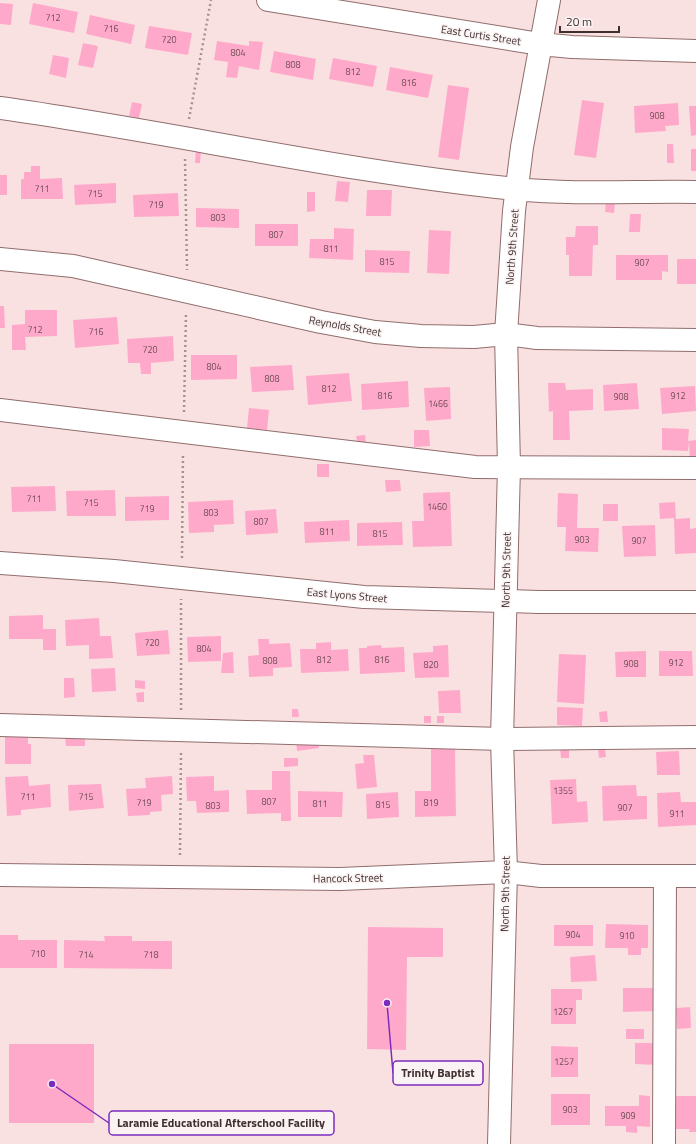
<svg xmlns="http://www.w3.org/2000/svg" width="696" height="1144" font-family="'Titillium Web',sans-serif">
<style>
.building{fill:#ffa9ca}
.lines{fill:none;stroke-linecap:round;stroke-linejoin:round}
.minor-casing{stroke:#906d6d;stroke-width:24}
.major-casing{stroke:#906d6d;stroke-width:24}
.path{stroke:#a69191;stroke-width:2.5;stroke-dasharray:2 3;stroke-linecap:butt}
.minor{stroke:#fff;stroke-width:22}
.major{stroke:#fff;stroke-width:22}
.labels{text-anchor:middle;stroke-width:3;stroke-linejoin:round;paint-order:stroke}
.number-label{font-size:9px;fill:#6f4e56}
.street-label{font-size:11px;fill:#3f2f2f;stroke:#fbf3f3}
.leader{fill:none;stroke:#7b2cbf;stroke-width:1.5}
.callout-dot{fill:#7b2cbf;stroke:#fbf3f3;stroke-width:1.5}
.callout{fill:#fbf3f3;stroke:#7b2cbf;stroke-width:1.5}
.callout-label{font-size:12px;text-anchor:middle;font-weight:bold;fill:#3f2f2f}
</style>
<rect width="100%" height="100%" fill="#fae1e1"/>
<path class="building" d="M0 3 13 4 11 25 0 24Z
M33 3 78 12 74 33 29 24Z
M90 15 135 25 131 44 86 34Z
M149 26 192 33 188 55 145 48Z
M217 41 249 46V41L263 42 259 70 239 66 237 78 226 77 228 62 214 60Z
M83 43 98 46 93 68 78 65Z
M274 51 316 59 313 80 270 72Z
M53 55 69 58 66 78 49 74Z
M333 58 377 66 373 87 329 79Z
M390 67 433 75 428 98 386 90Z
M448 85 469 88 459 160 438 157Z
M582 100 604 103 596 158 574 155Z
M132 102 142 104 139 118 129 116Z
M678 103 679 125 665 126 666 131 635 133 634 106Z
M689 106H696V135L691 136Z
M667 144H673L674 163H667Z
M196 149H201L200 163H195Z
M691 149H696V171H691Z
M31 166H40V179L62 178 63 199H21V179H24V172H31Z
M0 175H7V195H0Z
M337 181 350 182 348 202 335 201Z
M116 183V203L75 205 74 185Z
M367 190H392L391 216H366Z
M307 192H315V211L307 212Z
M178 193 179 216 134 217 133 195Z
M606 201 615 202 614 213 605 212Z
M196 208 239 209V228L196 227Z
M630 214H641L640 232H629Z
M255 224H298V246H255Z
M576 226H598V245H593L592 276H569V255H566V237H575Z
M334 228 354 229 353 260 309 258 310 239H334Z
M429 230 451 231 449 274 427 273Z
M365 250 410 251 409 273 365 272Z
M616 255H668V272L662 271V280H616Z
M677 259H696V284H677Z
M0 306H4L5 328H0Z
M25 310H57V336L25 337 26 350H12V325L25 324Z
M117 317 119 344 75 348 73 320Z
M173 336 174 361 151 363V374H141L140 363H128L127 339Z
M191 355H237V379L191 380Z
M292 365 294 390 252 392 250 367Z
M349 373 352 401 308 405 306 376Z
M408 381 409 407 362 410 361 384Z
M548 383H565L566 390 593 389V410L569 411 570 440H553V411L549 412Z
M637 383 639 409 604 411 603 385Z
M695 386 696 411 662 414 660 388Z
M450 387 451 419 426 421 424 388Z
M249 408 269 410 267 430 247 428Z
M662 428 689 429 688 441 696 440V461H690L689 442 688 451 662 450Z
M414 430H429L430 446 414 447Z
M365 435 366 444 358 445 356 436Z
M317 464H329V477H317Z
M385 480H400L401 491 386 492Z
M55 486 56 511 12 512 11 487Z
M115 490 116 516H67L66 491Z
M450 492 452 546 413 547 412 521H424L423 493Z
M558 493 578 494 577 528H599L598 552 565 551 566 527H557Z
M169 496V520L125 521V497Z
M233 500 234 524 214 525V532L189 533 188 502Z
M675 502 676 519 690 518V529L696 528V553L675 554 674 518 660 519 659 503Z
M603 504H618V521H603Z
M276 509 278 533 246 535 245 511Z
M349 520 350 541 305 543 304 522Z
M402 522 403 545 357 546V523Z
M655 525 656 556 624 557 622 526Z
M43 615V629H56V650H43V639H9V616Z
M99 618 100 636H111L113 658 89 659V645L66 646 65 620Z
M168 630 170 654 137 656 135 633Z
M221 636V661L188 662 187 637Z
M258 639H269V644L290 643 292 667 273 668V676L249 677 248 656 259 655Z
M331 642V650L348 649 349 671 301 673 300 649H316V643Z
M381 645 382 648 404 647 405 672 360 674 359 648H367V646Z
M448 645 449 677 415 678 413 653 433 652V646Z
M646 651V677H616L615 652Z
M659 651H692L693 676H659Z
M233 652 234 673H221L223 653Z
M559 654 586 655 584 704 557 702Z
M115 668 116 691 92 692 91 669Z
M64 678H74L75 697 64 698Z
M135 680 145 681V689L135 688Z
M460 690 461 713H439L438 691Z
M144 692V702H137L136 693Z
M557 707 583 708 582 726 557 725Z
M292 709H298L299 717H292Z
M607 711 608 722H600L599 712Z
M424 716H431V723H424Z
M437 716H444V723H437Z
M28 728V744H31V764H5V729Z
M65 735 85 736V746H66Z
M317 737 319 748 297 751 296 740Z
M431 744H455L456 816 415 817V791H431Z
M605 747 606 757 599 758 598 748Z
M560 748H569V758H561Z
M679 751 680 775H657L656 752Z
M363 755H374L377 787 357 789 355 764 364 763Z
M284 758H298V766L284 767Z
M272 771H290L291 821H281V813L247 814 246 790H272Z
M28 776 29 786 50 784 51 807 21 810V815L7 816 5 777Z
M172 776 173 794 161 795 162 811 150 812V815L128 816 126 789 146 788 145 778Z
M214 776V791L229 790V812L197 813 196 801H187L186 777Z
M576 779 577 802 587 801 588 822 552 824 550 780Z
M101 784 104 808 69 811 68 785Z
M636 785 637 796H647V819L603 821 602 786Z
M298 791 343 792 342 817H298Z
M398 792 399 817 367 819 366 794Z
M680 792 681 802H696V825L658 827 657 793Z
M606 924 648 925V948H641V955H628V948H605Z
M554 925H593V946H554Z
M368 927 443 928V957H407L406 1050 367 1049Z
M0 935H18V940H57V968H0Z
M104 936H132V941H172V969L64 968V940L105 941Z
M595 955 597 981 571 982 570 957Z
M623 988H657V1011L623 1012Z
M551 989H582V1000H576V1024H551Z
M690 1007 691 1028 677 1029 676 1008Z
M626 1029H644V1039H626Z
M635 1043H657V1065L635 1064Z
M9 1044H94V1123H9Z
M551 1046 578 1047V1077H551Z
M551 1094H590V1125H551Z
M639 1095 650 1096V1127L637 1126V1133L626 1132V1126H605V1106H639Z
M675 1096H696V1132H689L690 1129H674Z"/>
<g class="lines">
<defs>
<path id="minor" d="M268 0 540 44 572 47 696 51
M0 108C172 132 343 172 516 189 576 195 636 191 696 192
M506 334 514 211 522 147 549 0
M0 410 475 467 696 468
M0 563 114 571 364 597 539 602H696
M0 725 502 739 696 737
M0 875 340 879 506 872 541 876H696
M664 1144 665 876"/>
<path id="major" d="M0 259 73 266 321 322 375 332 421 336 474 337 506 334 537 338 696 340
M499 1144 506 872 502 739 509 467 506 334"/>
</defs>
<use href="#minor" class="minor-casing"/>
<use href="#major" class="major-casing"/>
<path class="path" d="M189 119 211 0
M185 159 187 270
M184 412 186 313
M182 558 183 453
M181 710V599
M180 855 181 751"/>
<use href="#minor" class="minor"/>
<use href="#major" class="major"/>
</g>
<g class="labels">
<g class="number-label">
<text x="53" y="21">712</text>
<text x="111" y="32">716</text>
<text x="169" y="43">720</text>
<text x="238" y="56">804</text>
<text x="293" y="68">808</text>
<text x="353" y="75">812</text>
<text x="409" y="86">816</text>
<text x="657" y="119">908</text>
<text x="42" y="192">711</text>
<text x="95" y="197">715</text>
<text x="156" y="208">719</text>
<text x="218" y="221">803</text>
<text x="276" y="238">807</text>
<text x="331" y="252">811</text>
<text x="387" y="265">815</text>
<text x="642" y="266">907</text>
<text x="35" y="333">712</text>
<text x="96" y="335">716</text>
<text x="150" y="353">720</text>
<text x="214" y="370">804</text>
<text x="272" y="382">808</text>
<text x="329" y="392">812</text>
<text x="385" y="399">816</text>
<text x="678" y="399">912</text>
<text x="621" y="400">908</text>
<text x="438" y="407">1466</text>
<text x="34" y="502">711</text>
<text x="91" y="506">715</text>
<text x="437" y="510">1460</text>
<text x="147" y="512">719</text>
<text x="211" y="516">803</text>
<text x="261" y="525">807</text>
<text x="327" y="535">811</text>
<text x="380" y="537">815</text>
<text x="582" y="543">903</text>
<text x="639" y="544">907</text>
<text x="152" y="646">720</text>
<text x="204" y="652">804</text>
<text x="324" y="663">812</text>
<text x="382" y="663">816</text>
<text x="270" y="664">808</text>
<text x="676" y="666">912</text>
<text x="631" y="667">908</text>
<text x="431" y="668">820</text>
<text x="563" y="794">1355</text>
<text x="28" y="800">711</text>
<text x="86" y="800">715</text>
<text x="269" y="805">807</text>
<text x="144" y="806">719</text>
<text x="431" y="806">819</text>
<text x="320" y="807">811</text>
<text x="383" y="808">815</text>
<text x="213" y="809">803</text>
<text x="625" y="811">907</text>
<text x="677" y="817">911</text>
<text x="573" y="938">904</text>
<text x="627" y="939">910</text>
<text x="38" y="957">710</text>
<text x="86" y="958">714</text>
<text x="151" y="958">718</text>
<text x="563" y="1015">1267</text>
<text x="564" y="1065">1257</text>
<text x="570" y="1113">903</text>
<text x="628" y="1119">909</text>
</g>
<g class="street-label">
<text transform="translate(481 35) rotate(9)" y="4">East Curtis Street</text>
<text transform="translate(512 247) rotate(-86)" y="4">North 9th Street</text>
<text transform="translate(345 326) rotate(10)" y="4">Reynolds Street</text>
<text transform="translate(506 570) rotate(-89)" y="4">North 9th Street</text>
<text transform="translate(347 595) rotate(5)" y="4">East Lyons Street</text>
<text transform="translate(348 878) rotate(-1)" y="4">Hancock Street</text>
<text transform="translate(505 894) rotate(-89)" y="4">North 9th Street</text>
</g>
</g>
<path class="leader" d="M387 1003L393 1073M52 1084L109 1123"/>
<g class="callout-dot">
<circle cx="387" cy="1003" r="4"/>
<circle cx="52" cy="1084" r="4"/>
</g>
<g class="callout">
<rect x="393" y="1061" width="90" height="24" rx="4"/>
<rect x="109" y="1111" width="225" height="24" rx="4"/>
</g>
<g class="callout-label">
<text x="438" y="1077">Trinity Baptist</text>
<text x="221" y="1127">Laramie Educational Afterschool Facility</text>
</g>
<path d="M560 26v6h59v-6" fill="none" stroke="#3f2f2f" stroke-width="2"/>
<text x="566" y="26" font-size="12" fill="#3f2f2f" stroke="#fbf3f3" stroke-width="3" paint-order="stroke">20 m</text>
</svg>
